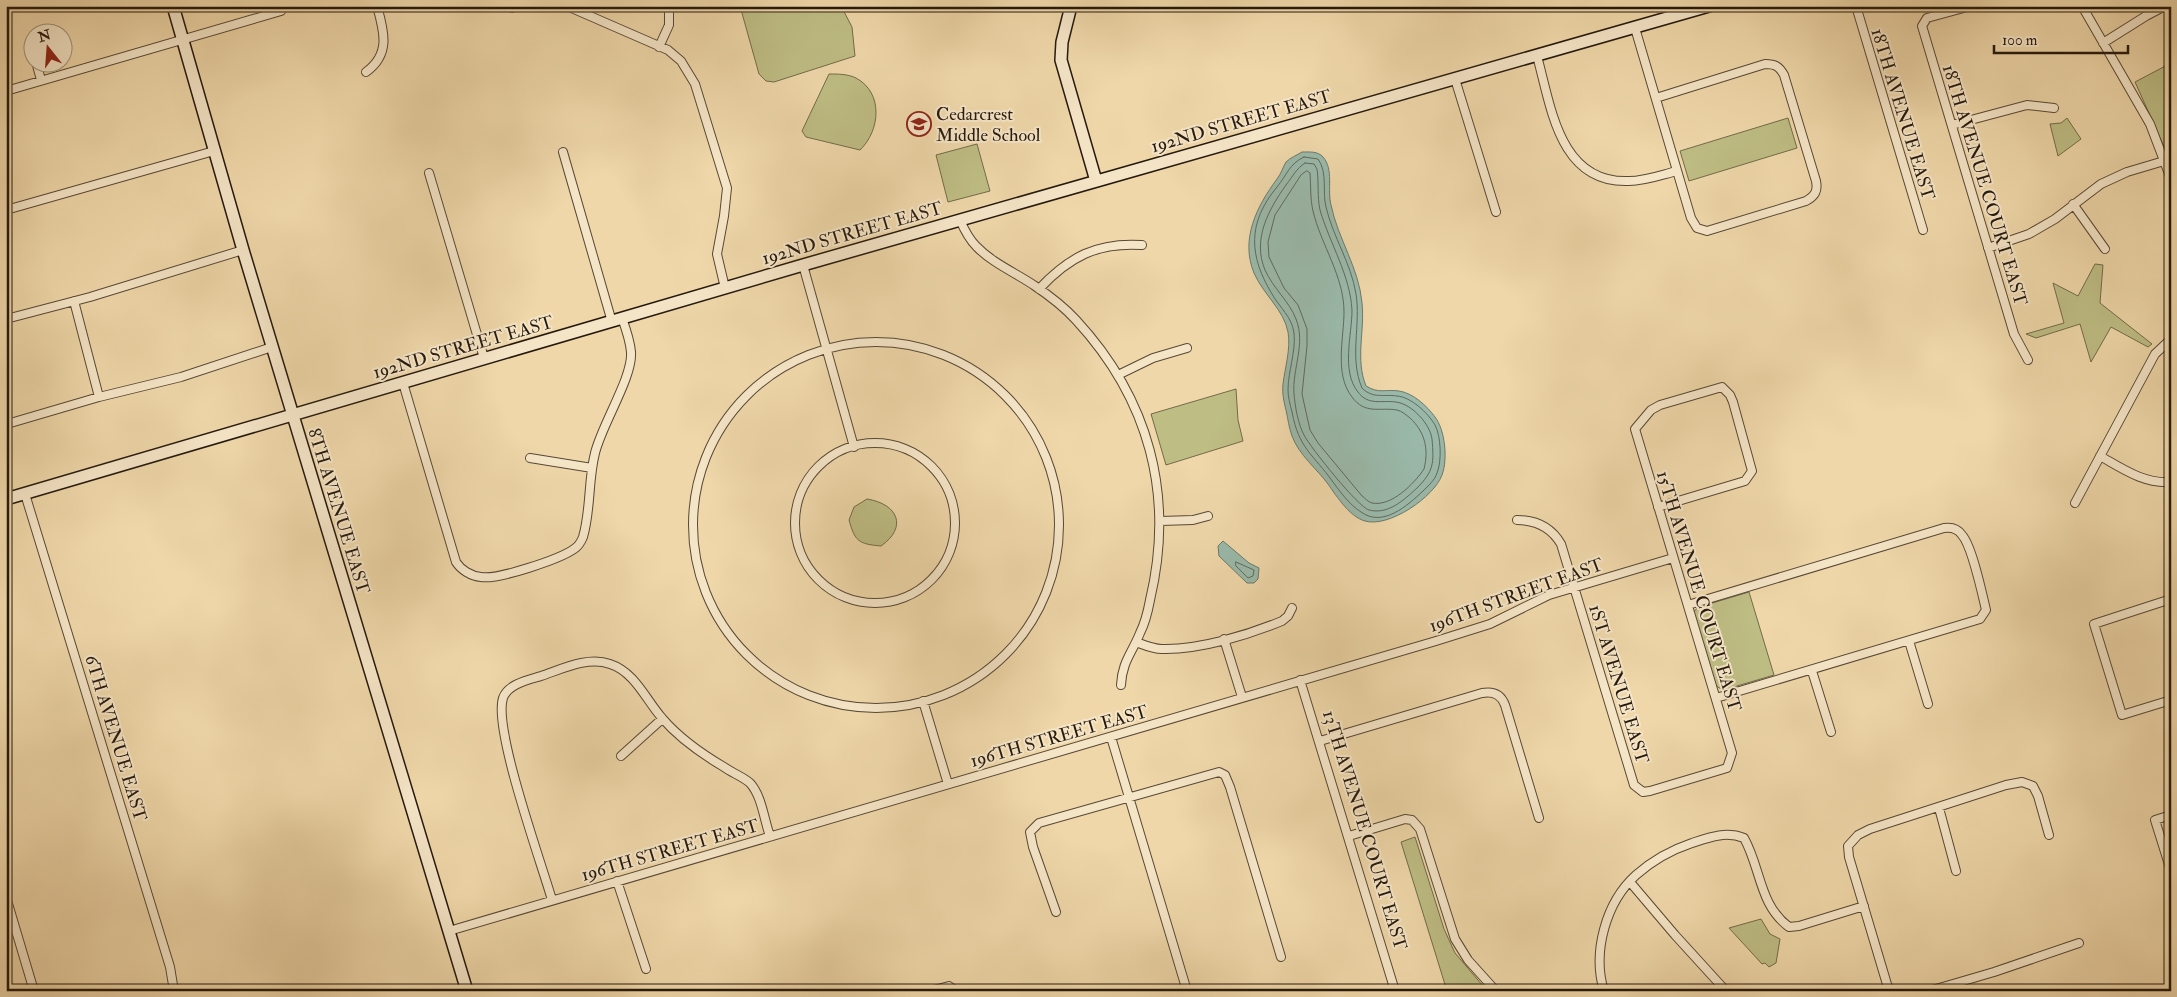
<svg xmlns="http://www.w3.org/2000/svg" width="2177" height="997" font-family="'IM FELL Double Pica',serif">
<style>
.green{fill:#bebd84;stroke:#726b49}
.water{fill:#9ab9aa;stroke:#6b796c}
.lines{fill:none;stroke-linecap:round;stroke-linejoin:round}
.shore{stroke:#60695c;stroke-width:1}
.street-casing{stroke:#584835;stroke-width:10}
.secondary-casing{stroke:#25190e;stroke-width:14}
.street{stroke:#f5e5c7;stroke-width:8}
.secondary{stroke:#f5e5c7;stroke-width:11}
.labels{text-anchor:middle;stroke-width:4;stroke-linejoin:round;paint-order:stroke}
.poi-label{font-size:18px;fill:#25190e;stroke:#f5e5c7;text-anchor:start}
.street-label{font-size:18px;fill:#25190e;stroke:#f5e5c7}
</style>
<rect width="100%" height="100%" fill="#efd7a9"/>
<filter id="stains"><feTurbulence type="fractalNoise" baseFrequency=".004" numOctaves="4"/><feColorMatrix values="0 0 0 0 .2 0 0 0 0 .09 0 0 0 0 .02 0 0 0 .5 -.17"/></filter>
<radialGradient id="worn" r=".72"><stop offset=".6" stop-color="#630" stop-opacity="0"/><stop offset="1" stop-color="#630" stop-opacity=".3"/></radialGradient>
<path class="green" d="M740 6H841L852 27 855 56 774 82 766 81 759 74Z
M2171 63V162L2135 82Z
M829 74C838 74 848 74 856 78 884 93 880 131 860 150L806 137 802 131Z
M1788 118 1797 148 1689 181 1680 151Z
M2067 118 2081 139 2058 156 2050 124 2061 123Z
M977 144 990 191 948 202 936 155Z
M2095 264 2103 265 2100 303 2152 344 2148 347 2111 327 2091 362 2080 324 2036 338 2026 334 2064 323 2053 283 2078 296Z
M1236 389 1238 420 1243 441 1166 465 1151 414Z
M867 499C898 504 908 527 881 546 858 544 855 541 849 520L854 507Z
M1749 592 1774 675 1727 689 1719 688 1713 682 1694 617V611L1699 607Z
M1415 837 1444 929 1455 953 1483 986 1477 991H1447L1401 842Z
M1761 919 1770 934 1780 939 1776 963 1769 967 1765 963 1762 964 1729 928Z"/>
<path class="water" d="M1302 152C1309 152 1318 151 1323 157 1334 169 1327 190 1331 205 1338 239 1359 268 1362 303 1365 331 1355 359 1366 386 1379 394 1385 389 1399 391 1413 393 1427 406 1435 417 1445 430 1448 459 1442 475 1434 497 1389 528 1365 521 1350 517 1337 497 1328 484 1317 469 1299 455 1292 436 1289 428 1288 419 1286 410 1284 402 1282 394 1283 384 1285 368 1291 348 1288 332 1284 310 1263 294 1254 273 1240 239 1257 206 1277 179 1281 174 1283 167 1286 162 1290 158 1297 155 1302 152Z
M1223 541 1249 563 1259 568 1258 579 1254 583H1247L1219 556 1218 546Z"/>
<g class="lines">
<path class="shore" d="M1304 157 1318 159C1328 173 1322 192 1326 207 1333 237 1351 263 1356 294 1361 325 1349 358 1362 388 1373 399 1383 394 1397 396 1411 397 1428 413 1435 425 1441 436 1442 461 1437 473 1435 480 1428 486 1423 491 1408 505 1383 528 1361 512 1349 504 1341 493 1333 482 1313 454 1299 449 1292 412 1290 404 1288 397 1288 390 1288 371 1296 352 1294 333 1292 317 1280 308 1272 294 1249 256 1247 223 1277 187 1287 175 1289 164 1304 157Z
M1305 163 1314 164 1317 169C1319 182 1317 196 1320 210 1330 244 1350 275 1352 310 1352 335 1341 371 1358 392 1368 406 1382 400 1396 402 1412 404 1430 424 1432 439 1434 463 1434 471 1417 488 1404 500 1388 515 1369 510 1358 507 1310 447 1304 435 1298 424 1295 406 1294 394 1292 369 1306 344 1296 319 1289 301 1273 288 1265 270 1252 239 1269 209 1286 185 1293 176 1296 169 1305 163Z
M1307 171 1310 173C1311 186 1310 198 1313 211 1321 245 1344 276 1344 312 1344 338 1334 374 1352 397 1365 415 1380 407 1397 410 1402 411 1406 415 1410 418 1425 432 1429 449 1424 469 1414 484 1391 507 1372 503 1368 502 1365 498 1362 496L1318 443 1310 430 1302 394 1307 346V329L1298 305 1284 288 1269 257 1268 242 1275 215 1301 175Z
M1236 562 1254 570 1253 576 1248 578 1236 566Z"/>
<defs>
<path id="street" d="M567 6 668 50 681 61 695 84 727 188 724 216 717 254 725 288
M1856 6 1923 230
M1971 6 1927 18 1922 26 2014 334 2028 360
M2082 6 2150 124 2171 179
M512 8 514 6
M1635 28 1691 218 1697 228 1707 231 1806 201C1815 196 1818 191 1816 181L1784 75C1779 66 1775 64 1765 64L1656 98
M30 42 32 50
M2103 43 2146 16 2165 6
M659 47 669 25V6
M1537 56C1551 106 1559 184 1629 181 1645 181 1661 175 1677 171
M36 62 41 80
M366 72C391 54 384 31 377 6
M1455 79 1496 212
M6 91 281 11
M1952 125 2027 105 2054 108
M563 152 612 322
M429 173 484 358
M2073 204 2105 249
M6 210 214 151
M960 220C964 229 969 239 976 246 992 263 1016 273 1035 286 1050 296 1064 307 1076 320 1149 399 1175 495 1150 600 1148 611 1145 623 1140 633 1132 653 1122 662 1121 685
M1988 248 2029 234 2055 219 2101 184 2127 172 2164 161
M803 265 854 447
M1039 289C1069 257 1097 242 1142 245
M74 301 99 397
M6 319 90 297 243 250
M693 525a183 183 0 1 1 366 0a183 183 0 1 1-366 0Z
M1118 375 1153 358 1187 348
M403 383 456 562C461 570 471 576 481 577 498 580 560 559 574 549 579 546 581 542 583 537 591 510 588 480 595 453 602 424 633 377 631 352 630 340 626 329 622 318
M7 424 99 397 181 377 272 347
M795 523a80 80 0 1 1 160 0a80 80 0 1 1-160 0Z
M2100 456C2123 469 2144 484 2171 482
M530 458 592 468
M25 494 170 967 174 991
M2075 503 2155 354 2171 339
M1517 520C1536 520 1551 527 1561 544L1634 785 1643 792 1650 791 1727 768 1732 753 1635 429 1651 410 1660 405 1722 387 1730 395 1733 402 1752 471 1745 481 1658 507
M1160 521 1193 520 1208 516
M2171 599 2094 624 2122 715 2171 700
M1688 605 1944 528C1951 527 1958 529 1962 535 1972 546 1982 593 1986 610L1980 619 1716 698
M1224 639 1242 697
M1909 641 1928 704
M1136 642C1144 645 1153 649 1162 649 1199 650 1248 635 1282 621L1288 616 1292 608
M1812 671 1831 732
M1300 680 1395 991
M923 701 948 784
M1111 737 1187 991
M1320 741 1482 693C1493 691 1501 694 1505 705L1539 818
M621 756 662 719
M1939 808 1956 871
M2171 815 2155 820 2171 871
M1349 836 1405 819 1412 820 1420 829 1455 939 1468 960 1496 991
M617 881 646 969
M1630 882 1675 935 1726 991
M6 897 34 991
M552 900C541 862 493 729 503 698 508 684 528 680 541 676 562 669 588 656 610 664 635 672 646 700 662 718 679 738 702 754 724 767 732 773 742 776 750 783 762 796 764 820 770 836
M1056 912 1033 847 1030 832 1039 823 1219 772 1225 775 1230 787 1281 957
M449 931 1436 641 1490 624 1549 595 1673 558
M930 991 949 986 956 991
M1604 991C1592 952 1606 902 1636 875 1653 860 1671 850 1692 843 1710 837 1726 831 1744 838 1761 868 1759 905 1789 927L1799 926 1864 906
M1889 991 1849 857 1848 846 1858 835 1870 829 2006 785 2022 782 2033 786 2038 796 2049 835
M1929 991 1994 972 2079 943"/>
<path id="secondary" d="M173 6 243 250 467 991
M1071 6 1062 42 1061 60 1096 181
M6 499 803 265 1709 6"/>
</defs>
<use href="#street" class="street-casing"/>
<use href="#secondary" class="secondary-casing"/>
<use href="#street" class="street"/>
<use href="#secondary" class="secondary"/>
</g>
<defs>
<symbol id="school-ring" viewBox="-11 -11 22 22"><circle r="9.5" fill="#f5e5c7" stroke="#8f2418" stroke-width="1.5"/><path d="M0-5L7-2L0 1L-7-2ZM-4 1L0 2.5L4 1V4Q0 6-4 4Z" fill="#8f2418"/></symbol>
</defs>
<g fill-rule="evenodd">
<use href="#school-ring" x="905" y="110" width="28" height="28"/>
</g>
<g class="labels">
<g class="poi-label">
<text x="936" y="120">Cedarcrest<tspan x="936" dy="21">Middle School</tspan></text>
</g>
<g class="street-label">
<text transform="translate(1903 114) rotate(73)" y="6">18TH AVENUE EAST</text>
<text transform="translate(1241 121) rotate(-16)" y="6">192ND STREET EAST</text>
<text transform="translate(1985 185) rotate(73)" y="6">18TH AVENUE COURT EAST</text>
<text transform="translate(852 233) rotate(-16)" y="6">192ND STREET EAST</text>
<text transform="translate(463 347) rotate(-16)" y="6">192ND STREET EAST</text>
<text transform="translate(339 511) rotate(73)" y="6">8TH AVENUE EAST</text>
<text transform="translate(1699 591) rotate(73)" y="6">15TH AVENUE COURT EAST</text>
<text transform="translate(1516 595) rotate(-20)" y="6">196TH STREET EAST</text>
<text transform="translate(1619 684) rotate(73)" y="6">1ST AVENUE EAST</text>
<text transform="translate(1059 736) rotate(-16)" y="6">196TH STREET EAST</text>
<text transform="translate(116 738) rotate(73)" y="6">6TH AVENUE EAST</text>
<text transform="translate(1365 830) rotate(73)" y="6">13TH AVENUE COURT EAST</text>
<text transform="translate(670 850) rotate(-16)" y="6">196TH STREET EAST</text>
</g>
</g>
<rect width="2177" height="997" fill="none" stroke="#efd7a9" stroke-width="25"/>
<rect x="8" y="8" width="2162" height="982" fill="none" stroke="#25190e" stroke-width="2.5"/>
<rect x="12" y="12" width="2152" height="972" fill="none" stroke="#25190e"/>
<g transform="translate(48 48) rotate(343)"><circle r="24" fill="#f5e5c7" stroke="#a2937d"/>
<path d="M0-4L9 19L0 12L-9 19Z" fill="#8f2418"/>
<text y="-8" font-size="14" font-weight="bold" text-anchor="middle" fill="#25190e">N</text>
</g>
<path d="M1994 45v8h134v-8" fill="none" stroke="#25190e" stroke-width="2.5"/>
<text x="2002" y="45" font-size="15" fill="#25190e" stroke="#f5e5c7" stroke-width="4" paint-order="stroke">100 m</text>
<rect width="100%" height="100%" filter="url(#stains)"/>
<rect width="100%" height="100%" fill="url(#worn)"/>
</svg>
